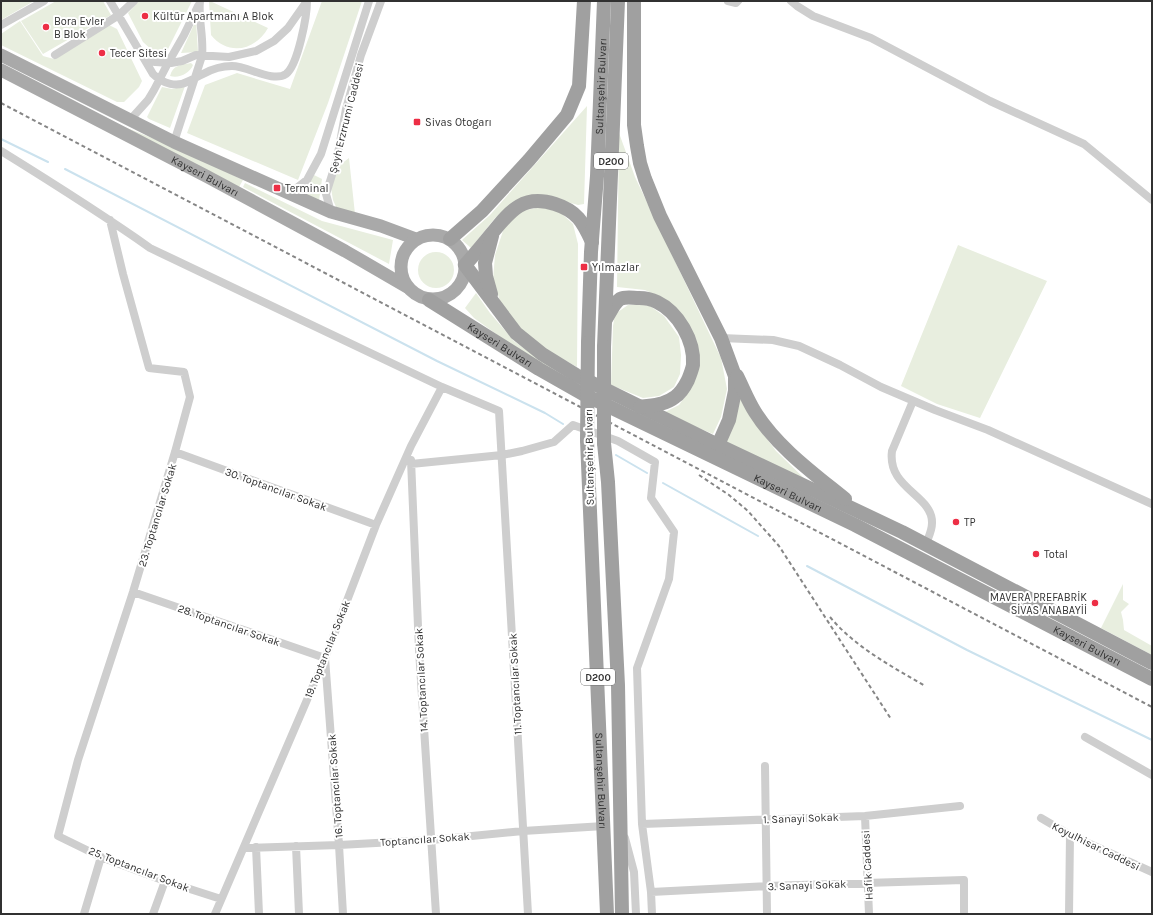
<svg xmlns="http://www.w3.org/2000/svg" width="1153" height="915" font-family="Karla,sans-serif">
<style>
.green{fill:#e8eedf}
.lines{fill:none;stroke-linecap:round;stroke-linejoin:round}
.stream{stroke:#cbe2ee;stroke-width:2}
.minor{stroke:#cecece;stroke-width:8}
.primary{stroke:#a9a9a9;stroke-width:13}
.trunk{stroke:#a0a0a0;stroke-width:14}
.rail{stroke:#868686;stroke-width:2;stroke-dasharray:4 3;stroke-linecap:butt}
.trunk-bridge{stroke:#a0a0a0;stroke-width:14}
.poi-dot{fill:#ed2e45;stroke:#fff;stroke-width:1.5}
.labels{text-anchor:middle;stroke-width:4;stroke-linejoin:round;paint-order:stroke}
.shield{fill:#fff;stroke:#6f6f6f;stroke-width:1}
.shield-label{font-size:10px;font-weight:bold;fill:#313131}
.poi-label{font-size:11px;fill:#313131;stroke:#fff;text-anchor:start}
.street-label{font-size:11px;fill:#313131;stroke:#fff}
</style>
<rect width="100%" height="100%" fill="#fff"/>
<path class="green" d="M1 1H34L1 20Z
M56 1H103L111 15 43 54 21 21Z
M139 1H192L167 51H153L143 42 128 13Z
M209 1H210L268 28C255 51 228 56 211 35Z
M322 1H362L328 103 298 180 187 133 205 85 237 73 290 89Z
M196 20 198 52 181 53Z
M20 21 43 56 54 59 109 25 117 29 142 81 139 87 124 102H117L1 45V34Z
M191 63 193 65C190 73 179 79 170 76 173 65 180 65 191 63Z
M185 86 170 128 149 119 147 117 162 87 172 89Z
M587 106 584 204 578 205 564 201 515 202 495 218 471 248 462 240 490 215Z
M117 124 190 153 243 180 239 187Z
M619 133 635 177 721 358 727 389 721 417 713 434 663 413 679 405 687 394 697 359 664 299 645 290 617 287Z
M349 158 355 214 337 209 333 200 331 188 337 167Z
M314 175 322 179 319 201 300 192Z
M245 183 322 221 393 240 389 264 243 187Z
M541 207 560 212 573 224 578 244 577 367 538 345 518 326 501 304 493 280 495 255 504 228 521 211Z
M958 245 1047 281 980 418 937 404 901 386Z
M418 270a18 18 0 1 1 36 0a18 18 0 1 1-36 0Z
M476 293 490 313 514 341 580 388 506 341 474 318 465 308Z
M637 304 650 306 664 316 679 337 681 355 680 374 674 387 659 396 643 398 611 385 613 326 615 314 628 305Z
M740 396 755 423 776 451 807 481 724 442Z
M1123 584V600L1129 604 1121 612 1123 620 1124 630 1152 646V655L1101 628Z"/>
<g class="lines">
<path class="stream" d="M1 139 48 162
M65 169 437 361 545 413 563 424
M616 455 647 473
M663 483 758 536
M807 566 967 650 1152 740"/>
<path class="minor" d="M110 1 153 74C163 84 177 88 189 81 194 79 198 76 203 74 212 69 222 66 232 66 248 66 273 83 286 74 298 65 307 16 307 1
M728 1 736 3 738 1
M791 1 797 6 813 16 871 38 990 101 1084 144 1152 200
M1 25 44 1
M55 55 119 15 134 1
M144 57 155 62 171 63 182 61 196 55 229 57 256 51 274 41 288 28 307 1
M130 120 148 100 154 90 168 63 184 35 198 6
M174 142 202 56C204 37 198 19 200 1
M1 151C51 182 102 214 150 248L442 387 499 411 528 914
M289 194 307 180 321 154 369 1
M331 212 326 194 337 159 346 109 361 55 381 1
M110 220 123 274 149 368 184 372 190 397 175 452 133 592 78 760 58 836 101 857 165 881 221 899
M721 338 773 340 799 346 840 365 881 387 935 410 988 430 1152 504
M913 401 892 451C887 489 933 495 932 523 932 531 928 538 926 544
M175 452 376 525
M411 460 419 650 436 914
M411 464 502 455 522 451 554 442 573 425 618 441 655 462 651 498 674 532 669 579 637 668 642 824 651 892 652 914
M133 592 325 658 339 845 343 914
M1085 737 1152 775
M765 766 767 914
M865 816 869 914
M1041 818 1070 835 1152 872
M642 824 865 816 960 806
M625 838 634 872 636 914
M296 846 299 914
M256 847 259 914
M245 848 339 845 431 840 523 831 604 826
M651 892 767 886 964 880V914
M84 914 101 857
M153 914 165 881
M215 914 325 658 376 525 411 446 442 387
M1069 914 1070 835"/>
<g class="primary">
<path d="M1 55 174 142 331 212 381 226 416 239"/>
<path id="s1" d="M1 70 206 176 345 251 407 287"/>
<circle cx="433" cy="267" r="32"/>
</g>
<g class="trunk">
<path d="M634 1V125L637 146 640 163 645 179 660 216 721 338 735 376V391L729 420 718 445 711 451"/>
<path d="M450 239 482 211 529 160 567 115 579 86 584 1"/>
<path d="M592 242C583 222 577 211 555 204 524 194 511 210 493 232 484 243 475 254 465 265L516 333 542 354 576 375 718 445 902 532 1152 663"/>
<path d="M491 294 486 276 485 263 492 236"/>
<path id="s2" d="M429 300 539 369 583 394 855 525 1152 679"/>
<path d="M606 319C610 313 614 303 620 299 626 296 633 298 639 298 645 298 651 299 657 302 678 312 695 341 693 365 692 370 690 375 688 380 685 386 681 393 675 397 665 405 652 405 640 407"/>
<path id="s3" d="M588 343 591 252 597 176 604 1"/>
<path d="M604 347 618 1"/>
<path d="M737 376C743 388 748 401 755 412 777 447 813 473 845 499"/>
<path id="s4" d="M587 440 607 914"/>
<path d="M604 443 608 482 618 685 622 914"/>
</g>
<path class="rail" d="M1 103 1152 707
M699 475 729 495 748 511 779 546 891 719
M830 617C855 647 891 666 925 686"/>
<path class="trunk-bridge" d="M587 440 588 343
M604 443V347"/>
</g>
<g class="poi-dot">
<circle cx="145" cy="16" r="4"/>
<circle cx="46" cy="27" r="4"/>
<circle cx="102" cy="53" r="4"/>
<rect x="413" y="118" width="8" height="8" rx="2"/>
<rect x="273" y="184" width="8" height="8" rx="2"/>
<rect x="580" y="263" width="8" height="8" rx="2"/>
<circle cx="956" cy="522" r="4"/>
<circle cx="1036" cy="554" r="4"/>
<circle cx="1095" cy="603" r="4"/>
</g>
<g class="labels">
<g class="shield">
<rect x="594" y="153" width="34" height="16" rx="3"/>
<rect x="581" y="669" width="34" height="16" rx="3"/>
</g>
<g class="shield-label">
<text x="611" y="165">D200</text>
<text x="598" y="681">D200</text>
</g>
<g class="poi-label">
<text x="153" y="20">Kültür Apartmanı A Blok</text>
<text x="54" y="25">Bora Evler<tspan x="54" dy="13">B Blok</tspan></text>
<text x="110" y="57">Tecer Sitesi</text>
<text x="425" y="126">Sivas Otogarı</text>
<text x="285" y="192">Terminal</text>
<text x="592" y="271">Yılmazlar</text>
<text x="964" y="526">TP</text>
<text x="1044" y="558">Total</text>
<text x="1087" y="601" text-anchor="end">MAVERA PREFABRİK<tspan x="1087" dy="13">SİVAS ANABAYİİ</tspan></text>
</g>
<g class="street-label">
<text dy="4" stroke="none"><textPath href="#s3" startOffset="257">Sultanşehir Bulvarı</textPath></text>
<text transform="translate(346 118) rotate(-76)" y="4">Şeyh Erzrrumi Caddesi</text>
<text dy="4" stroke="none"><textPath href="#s1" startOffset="230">Kayseri Bulvarı</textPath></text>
<text dy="4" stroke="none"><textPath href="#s2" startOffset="84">Kayseri Bulvarı</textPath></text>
<text transform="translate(589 457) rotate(-91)" y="4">Sultanşehir Bulvarı</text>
<text transform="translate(276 489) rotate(20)" y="4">30. Toptancılar Sokak</text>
<text dy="4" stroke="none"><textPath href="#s2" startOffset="408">Kayseri Bulvarı</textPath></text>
<text transform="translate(157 515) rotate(-73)" y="4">23. Toptancılar Sokak</text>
<text transform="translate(229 625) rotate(19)" y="4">28. Toptancılar Sokak</text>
<text dy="4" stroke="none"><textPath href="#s2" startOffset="744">Kayseri Bulvarı</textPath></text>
<text transform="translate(327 649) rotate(-68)" y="4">19. Toptancılar Sokak</text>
<text transform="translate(421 680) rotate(-93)" y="4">14. Toptancılar Sokak</text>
<text transform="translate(515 684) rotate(-93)" y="4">11. Toptancılar Sokak</text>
<text dy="4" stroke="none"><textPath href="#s4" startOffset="341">Sultanşehir Bulvarı</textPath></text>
<text transform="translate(335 786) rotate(-94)" y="4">16. Toptancılar Sokak</text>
<text transform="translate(801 818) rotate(-2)" y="4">1. Sanayi Sokak</text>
<text transform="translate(425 839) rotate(-4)" y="4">Toptancılar Sokak</text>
<text transform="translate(1096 846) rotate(26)" y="4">Koyulhisar Caddesi</text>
<text transform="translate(867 865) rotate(-93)" y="4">Hafik Caddesi</text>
<text transform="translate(139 869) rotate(21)" y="4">25. Toptancılar Sokak</text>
<text transform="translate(807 885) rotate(-2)" y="4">3. Sanayi Sokak</text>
</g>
</g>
<rect width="1153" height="915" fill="none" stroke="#313131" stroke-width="4"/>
</svg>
